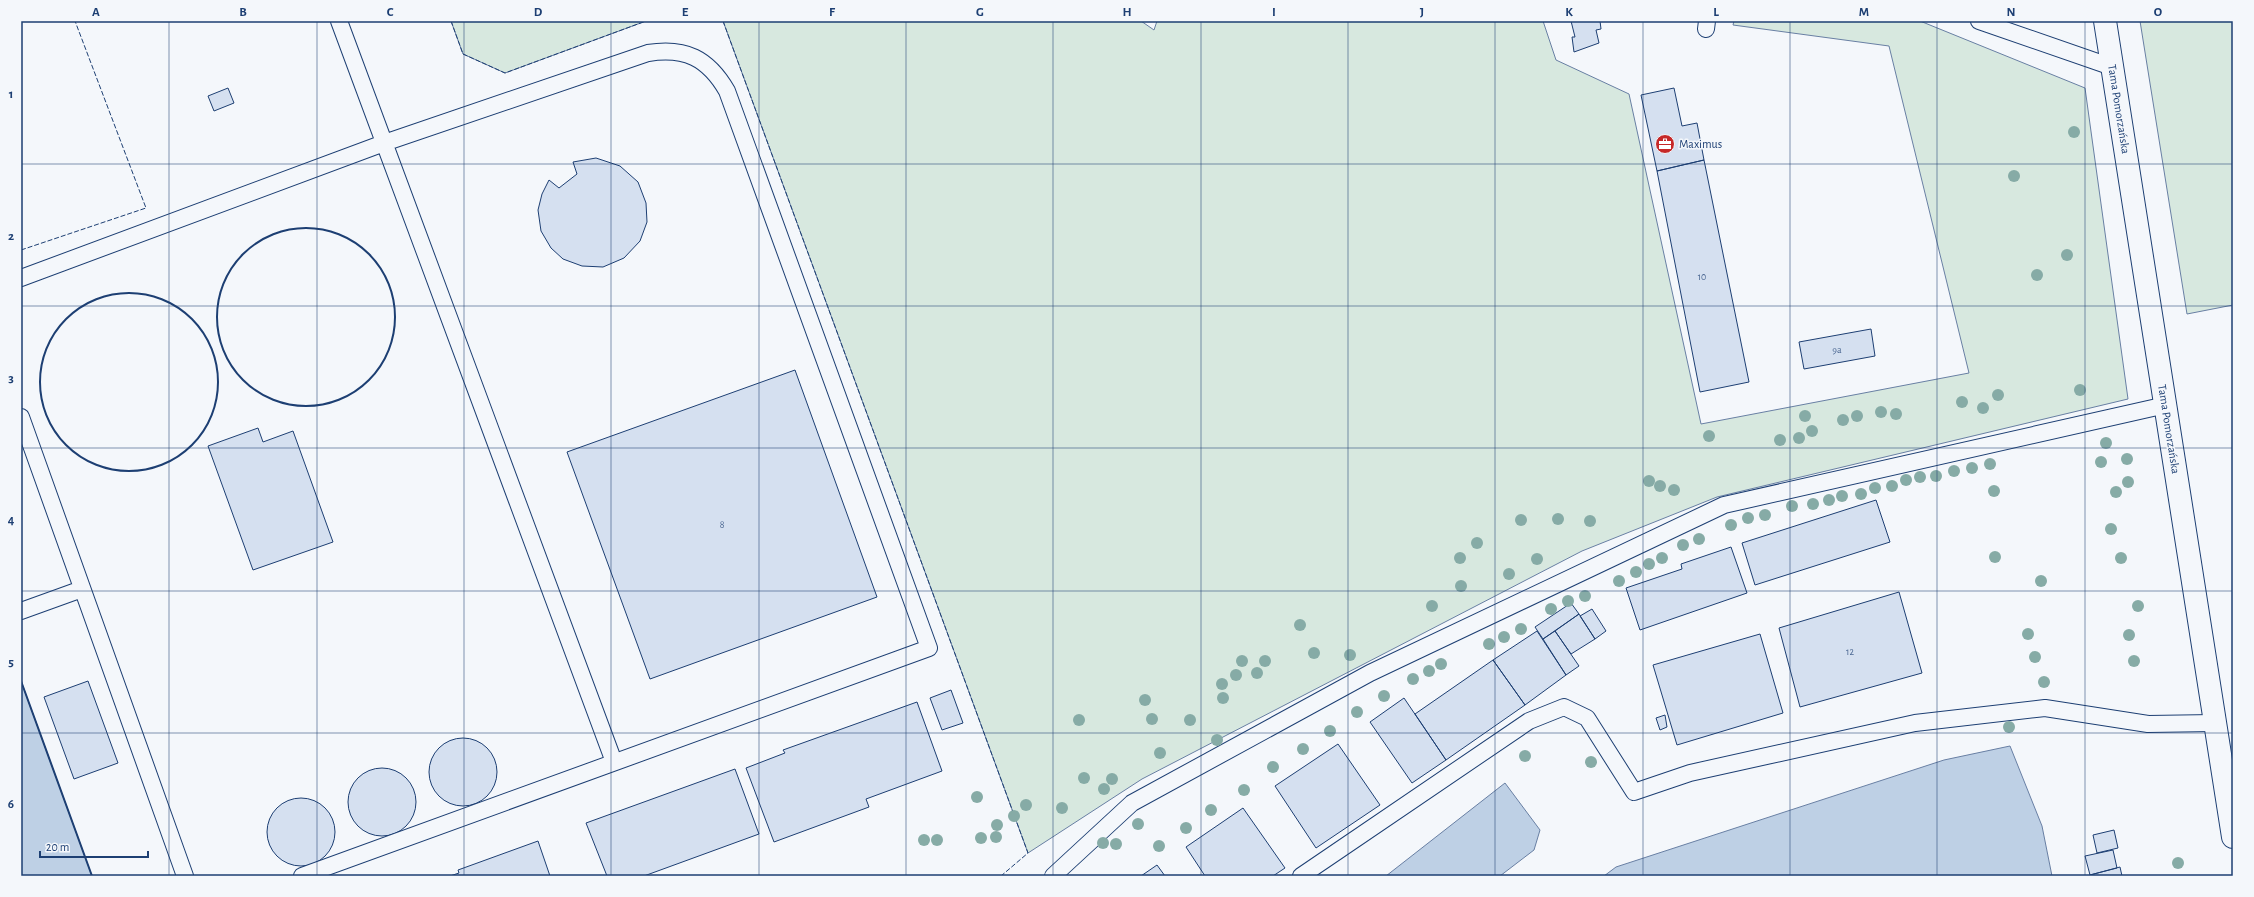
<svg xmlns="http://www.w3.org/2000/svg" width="2254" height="897" font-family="'Alegreya Sans',sans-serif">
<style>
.green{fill:#d7e8df;stroke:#687fa3}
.water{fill:#bed0e5;stroke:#687fa3}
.building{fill:#d5e0f0;stroke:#1d3f73}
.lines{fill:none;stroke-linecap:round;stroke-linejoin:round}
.lane-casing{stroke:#1d3f73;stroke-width:18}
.secondary-casing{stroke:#1d3f73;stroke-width:24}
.lane{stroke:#f4f7fb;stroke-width:16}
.secondary{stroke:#f4f7fb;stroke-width:22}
.fence{stroke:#1d3f73;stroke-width:1;stroke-dasharray:5 2;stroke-linecap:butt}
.wall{stroke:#1d3f73;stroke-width:2}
.tree{fill:#86aba6}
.grid{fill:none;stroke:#1d3f73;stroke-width:1;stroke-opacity:0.55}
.labels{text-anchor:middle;stroke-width:3;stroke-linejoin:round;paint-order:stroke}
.number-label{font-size:10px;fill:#4b6792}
.street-label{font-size:12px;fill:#1d3f73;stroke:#f4f7fb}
.poi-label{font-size:12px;fill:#1d3f73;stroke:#f4f7fb;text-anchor:start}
.neatline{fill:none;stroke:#1d3f73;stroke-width:1.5}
.grid-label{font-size:13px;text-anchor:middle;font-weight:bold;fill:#1d3f73}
</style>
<rect width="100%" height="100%" fill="#f4f7fb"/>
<path class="green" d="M451 21H646L505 73 463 54Z
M723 21H1141L1154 30 1157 21H1543L1556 60 1629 94 1701 424 1969 373 1889 46 1733 25 1734 21H1920L2085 88 2128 399 1717 497 1582 551 1142 779 1028 853Z
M2140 21H2233V305L2187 314Z"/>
<path class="water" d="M21 681 92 876H21Z
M2010 746 2042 826 2052 876H1604L1616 867 1944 760Z
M1505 783 1540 830 1534 850 1500 876H1386Z"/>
<path class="building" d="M1571 21H1600L1601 29 1596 30 1599 43 1574 52 1572 37H1575Z
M228 88 234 103 214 111 208 96Z
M1674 88 1682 126 1697 123 1704 160 1657 171 1641 95Z
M596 158 620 166 638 182 646 203 647 222 640 241 624 258 603 267 582 266 563 259 551 248 541 231 538 210 542 194 549 180 559 188 577 174 573 162Z
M1704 160 1749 382 1700 392 1657 171Z
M1871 329 1875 356 1804 369 1799 342Z
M795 370 877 597 650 679 567 452Z
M258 428 263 442 293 431 333 542 253 570 208 446Z
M1876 500 1890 542 1755 585 1742 543Z
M1731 547 1747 593 1640 630 1626 588 1682 569 1681 564Z
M1899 592 1922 673 1800 707 1779 628Z
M1571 603 1579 614 1543 639 1535 627Z
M1592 609 1606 631 1595 639 1580 616Z
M1579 614 1595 639 1571 654 1555 631Z
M1537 631 1566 675 1525 705 1493 660Z
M1555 631 1579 666 1566 675 1543 639Z
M1760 634 1783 713 1677 745 1653 665Z
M1493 660 1525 705 1446 760 1415 714Z
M88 681 118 763 74 779 44 697Z
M951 690 963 723 942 730 930 698Z
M1404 698 1446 760 1412 783 1370 722Z
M917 702 942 771 866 799 869 807 774 842 746 768 785 753 783 750Z
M1665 715 1667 727 1660 730 1656 718Z
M429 772a34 34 0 1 1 68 0a34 34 0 1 1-68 0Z
M1338 744 1380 805 1316 848 1275 786Z
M348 802a34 34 0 1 1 68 0a34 34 0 1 1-68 0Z
M735 769 759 834 644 876H607L586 823Z
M267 832a34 34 0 1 1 68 0a34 34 0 1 1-68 0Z
M1243 808 1285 868 1273 876H1205L1186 847Z
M2114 830 2118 848 2097 853 2093 835Z
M538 841 550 876H450L459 873 458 870Z
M2113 850 2117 868 2090 875 2085 856Z
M1157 865 1165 876H1141Z
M2120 867 2122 876H2090V875Z"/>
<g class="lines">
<defs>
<path id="lane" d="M339 21 614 762
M1979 21 2112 67
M1706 29 1707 21
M21 278 384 143 648 53C685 47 708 58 727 91L929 648 302 876
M21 417 185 876
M21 611 82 589
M1053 876 1132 803 1370 673 1724 505 2166 405
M1301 876 1529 721 1564 707 1587 718 1634 792 1690 773 1915 723 2045 708 2148 724 2214 723"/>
<path id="secondary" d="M2105 21 2233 837"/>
</defs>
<use href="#lane" class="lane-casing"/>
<use href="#secondary" class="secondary-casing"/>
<use href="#lane" class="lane"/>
<use href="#secondary" class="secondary"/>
<path class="fence" d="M451 21 463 54 505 73 646 21
M723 21 1028 853 1001 876
M21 250 146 208 75 21"/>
<path class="wall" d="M217 317a89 89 0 1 1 178 0a89 89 0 1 1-178 0Z
M40 382a89 89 0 1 1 178 0a89 89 0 1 1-178 0Z
M21 681 92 876"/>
</g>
<g class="tree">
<circle cx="2074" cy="132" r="6"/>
<circle cx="2014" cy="176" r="6"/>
<circle cx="2067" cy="255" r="6"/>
<circle cx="2037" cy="275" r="6"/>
<circle cx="2080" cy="390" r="6"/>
<circle cx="1998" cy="395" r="6"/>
<circle cx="1962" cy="402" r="6"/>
<circle cx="1983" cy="408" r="6"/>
<circle cx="1881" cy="412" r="6"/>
<circle cx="1896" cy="414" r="6"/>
<circle cx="1805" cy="416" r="6"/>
<circle cx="1857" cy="416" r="6"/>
<circle cx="1843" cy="420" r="6"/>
<circle cx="1812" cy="431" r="6"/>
<circle cx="1709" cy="436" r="6"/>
<circle cx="1799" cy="438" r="6"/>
<circle cx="1780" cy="440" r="6"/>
<circle cx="2106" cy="443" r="6"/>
<circle cx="2127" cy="459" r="6"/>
<circle cx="2101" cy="462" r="6"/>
<circle cx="1990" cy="464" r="6"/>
<circle cx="1972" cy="468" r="6"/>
<circle cx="1954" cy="471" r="6"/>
<circle cx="1936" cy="476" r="6"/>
<circle cx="1920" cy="477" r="6"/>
<circle cx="1906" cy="480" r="6"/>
<circle cx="1649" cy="481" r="6"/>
<circle cx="2128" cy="482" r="6"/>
<circle cx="1660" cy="486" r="6"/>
<circle cx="1892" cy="486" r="6"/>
<circle cx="1875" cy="488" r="6"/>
<circle cx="1674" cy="490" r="6"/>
<circle cx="1994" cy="491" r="6"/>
<circle cx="2116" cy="492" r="6"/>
<circle cx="1861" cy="494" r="6"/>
<circle cx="1842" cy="496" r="6"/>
<circle cx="1829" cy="500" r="6"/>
<circle cx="1813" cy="504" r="6"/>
<circle cx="1792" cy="506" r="6"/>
<circle cx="1765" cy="515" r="6"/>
<circle cx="1748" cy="518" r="6"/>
<circle cx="1558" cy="519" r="6"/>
<circle cx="1521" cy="520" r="6"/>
<circle cx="1590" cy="521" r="6"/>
<circle cx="1731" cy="525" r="6"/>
<circle cx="2111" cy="529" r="6"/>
<circle cx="1699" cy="539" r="6"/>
<circle cx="1477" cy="543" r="6"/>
<circle cx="1683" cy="545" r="6"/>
<circle cx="1995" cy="557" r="6"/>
<circle cx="1460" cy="558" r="6"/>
<circle cx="1662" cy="558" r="6"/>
<circle cx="2121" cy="558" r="6"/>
<circle cx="1537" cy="559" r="6"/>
<circle cx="1649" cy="564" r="6"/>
<circle cx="1636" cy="572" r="6"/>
<circle cx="1509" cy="574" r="6"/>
<circle cx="1619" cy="581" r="6"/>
<circle cx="2041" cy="581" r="6"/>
<circle cx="1461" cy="586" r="6"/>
<circle cx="1585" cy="596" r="6"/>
<circle cx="1568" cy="601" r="6"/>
<circle cx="1432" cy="606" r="6"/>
<circle cx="2138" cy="606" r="6"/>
<circle cx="1551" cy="609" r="6"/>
<circle cx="1300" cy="625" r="6"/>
<circle cx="1521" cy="629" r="6"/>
<circle cx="2028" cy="634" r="6"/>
<circle cx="2129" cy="635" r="6"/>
<circle cx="1504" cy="637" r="6"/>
<circle cx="1489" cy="644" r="6"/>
<circle cx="1314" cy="653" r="6"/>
<circle cx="1350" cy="655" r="6"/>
<circle cx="2035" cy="657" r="6"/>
<circle cx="1242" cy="661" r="6"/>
<circle cx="1265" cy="661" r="6"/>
<circle cx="2134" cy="661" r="6"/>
<circle cx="1441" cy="664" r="6"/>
<circle cx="1429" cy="671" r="6"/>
<circle cx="1257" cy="673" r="6"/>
<circle cx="1236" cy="675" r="6"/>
<circle cx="1413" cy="679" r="6"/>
<circle cx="2044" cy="682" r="6"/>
<circle cx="1222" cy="684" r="6"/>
<circle cx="1384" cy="696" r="6"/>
<circle cx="1223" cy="698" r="6"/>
<circle cx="1145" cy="700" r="6"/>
<circle cx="1357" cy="712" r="6"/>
<circle cx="1152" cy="719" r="6"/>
<circle cx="1079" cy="720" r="6"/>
<circle cx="1190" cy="720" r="6"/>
<circle cx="2009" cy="727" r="6"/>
<circle cx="1330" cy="731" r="6"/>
<circle cx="1217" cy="740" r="6"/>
<circle cx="1303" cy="749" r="6"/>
<circle cx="1160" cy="753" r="6"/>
<circle cx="1525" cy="756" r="6"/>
<circle cx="1591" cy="762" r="6"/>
<circle cx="1273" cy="767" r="6"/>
<circle cx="1084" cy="778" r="6"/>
<circle cx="1112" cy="779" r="6"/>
<circle cx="1104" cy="789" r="6"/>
<circle cx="1244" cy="790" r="6"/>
<circle cx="977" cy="797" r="6"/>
<circle cx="1026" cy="805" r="6"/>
<circle cx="1062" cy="808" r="6"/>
<circle cx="1211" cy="810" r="6"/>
<circle cx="1014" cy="816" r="6"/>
<circle cx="1138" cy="824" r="6"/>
<circle cx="997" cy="825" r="6"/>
<circle cx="1186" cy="828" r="6"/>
<circle cx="996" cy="837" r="6"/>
<circle cx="981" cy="838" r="6"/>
<circle cx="924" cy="840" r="6"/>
<circle cx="937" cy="840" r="6"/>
<circle cx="1103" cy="843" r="6"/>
<circle cx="1116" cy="844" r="6"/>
<circle cx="1159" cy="846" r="6"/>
<circle cx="2178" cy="863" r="6"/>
</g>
<path class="grid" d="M169 21V876M317 21V876M464 21V876M611 21V876M759 21V876M906 21V876M1053 21V876M1201 21V876M1348 21V876M1495 21V876M1643 21V876M1790 21V876M1937 21V876M2085 21V876M21 164H2233M21 306H2233M21 448H2233M21 591H2233M21 733H2233"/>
<defs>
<symbol id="office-disc" viewBox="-11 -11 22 22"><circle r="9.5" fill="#c62828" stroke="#f4f7fb"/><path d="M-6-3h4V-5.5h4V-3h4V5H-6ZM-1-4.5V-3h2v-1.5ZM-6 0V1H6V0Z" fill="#fff"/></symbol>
</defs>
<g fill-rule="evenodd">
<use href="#office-disc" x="1654" y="133" width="22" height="22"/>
</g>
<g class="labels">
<g class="number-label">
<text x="1702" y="280">10</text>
<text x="1837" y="353">9a</text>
<text x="722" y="528">8</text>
<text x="1850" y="655">12</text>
</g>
<g class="street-label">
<text transform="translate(2119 109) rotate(81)" y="4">Tama Pomorzańska</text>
<text transform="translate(2169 429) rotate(81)" y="4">Tama Pomorzańska</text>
</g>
<g class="poi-label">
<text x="1679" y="148">Maximus</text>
</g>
</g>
<rect width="2254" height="897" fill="none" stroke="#f4f7fb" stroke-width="44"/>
<path d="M40 851v6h108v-6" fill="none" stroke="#1d3f73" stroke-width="2"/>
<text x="46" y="851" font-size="12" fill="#1d3f73" stroke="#f4f7fb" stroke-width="3" paint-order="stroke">20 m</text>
<rect x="22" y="22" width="2210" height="853" class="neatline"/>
<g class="grid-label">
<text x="96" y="16">A</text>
<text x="243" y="16">B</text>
<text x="390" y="16">C</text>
<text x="538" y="16">D</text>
<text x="685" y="16">E</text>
<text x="832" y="16">F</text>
<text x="980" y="16">G</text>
<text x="1127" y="16">H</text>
<text x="1274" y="16">I</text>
<text x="1422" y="16">J</text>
<text x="1569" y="16">K</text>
<text x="1716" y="16">L</text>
<text x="1864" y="16">M</text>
<text x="2011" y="16">N</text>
<text x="2158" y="16">O</text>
<text x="11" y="98">1</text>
<text x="11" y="240">2</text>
<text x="11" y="382">3</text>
<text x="11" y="524">4</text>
<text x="11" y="666">5</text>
<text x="11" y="808">6</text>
</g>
</svg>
